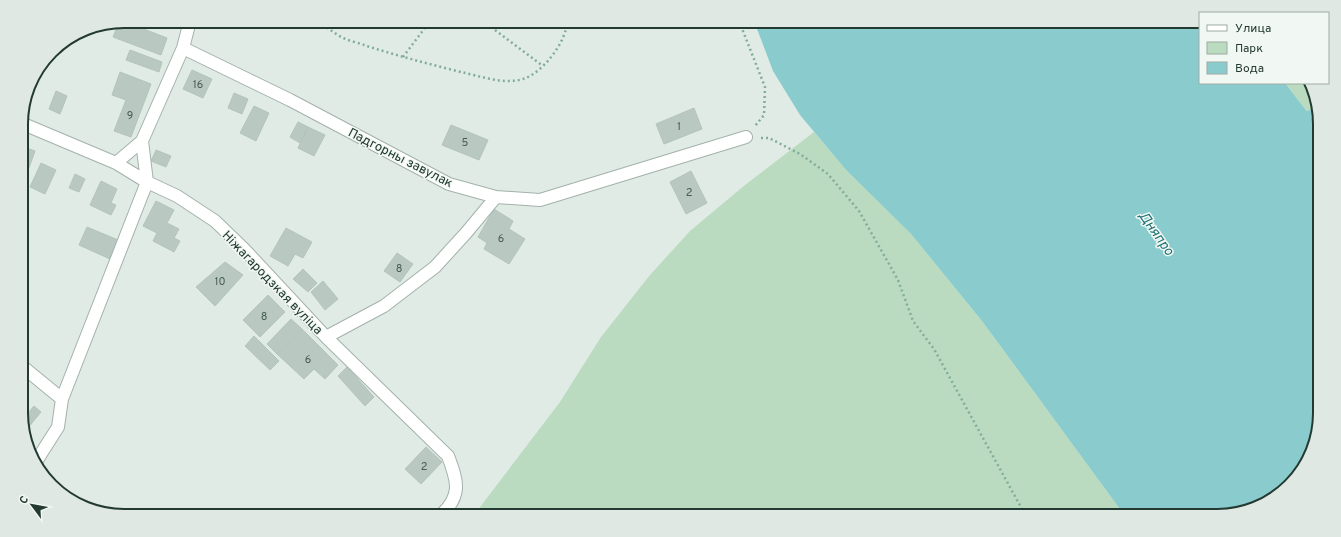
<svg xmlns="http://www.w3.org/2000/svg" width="1341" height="537" font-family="Overpass,sans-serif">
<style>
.green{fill:#badbbf}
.water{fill:#8accce}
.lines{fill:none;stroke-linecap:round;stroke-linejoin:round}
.stream{stroke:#8accce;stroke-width:6}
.building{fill:#b9c8c0;stroke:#b3c4bb}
.minor-casing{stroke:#a3b2ab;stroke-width:14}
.path{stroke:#82ad9a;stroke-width:2.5;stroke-dasharray:2 3;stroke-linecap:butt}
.minor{stroke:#fff;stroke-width:12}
.labels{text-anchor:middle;stroke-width:3;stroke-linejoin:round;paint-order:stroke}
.number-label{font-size:11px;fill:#485e55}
.street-label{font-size:13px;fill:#223a31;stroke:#f1f7f3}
.water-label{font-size:14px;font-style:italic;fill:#1f7074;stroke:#f1f7f3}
.rim{fill:none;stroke:#223a31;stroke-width:2}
</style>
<rect width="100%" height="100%" fill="#e0ebe5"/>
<path class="green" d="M1285 83H1308L1319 111V127Z
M814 132 846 170 911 234 982 321 1125 516H471L477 511 560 402 601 337 650 275 690 231 745 185Z"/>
<path class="water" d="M754 21H1200V83H1285L1319 127 1320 413 1314 446 1279 495 1223 516H1125L982 321 911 234 846 170 800 115 773 71Z"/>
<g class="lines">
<path class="stream" d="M1302 116 1319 110"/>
</g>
<path class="building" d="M123 21 167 38 161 55 113 37 119 22Z
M130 50 162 62 159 72 126 60Z
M192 70 212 79 203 98 183 89Z
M120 72 151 84 131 137 114 131 126 100 112 95Z
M56 91 67 96 60 114 49 109Z
M234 93 248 99 242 114 228 108Z
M254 106 269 113 256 141 240 133Z
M694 108 702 129 664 144 656 124Z
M298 122 308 127 300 143 290 137Z
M451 125 488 140 479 160 442 145Z
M308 127 325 135 314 156 298 148Z
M21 146 35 151 26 176 22 174Z
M156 150 171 156 166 167 151 161Z
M41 163 56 170 45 194 30 187Z
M691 171 707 203 686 214 670 182Z
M75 174 85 179 79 192 69 188Z
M101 181 117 189 111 203 116 205 111 215 90 205Z
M156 201 174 210 167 223 179 229 174 238 180 241 174 252 153 241 157 233 143 226Z
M494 209 513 221 509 229 525 239 509 264 484 249 487 243 478 237Z
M87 227 118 240 110 259 79 245Z
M286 228 312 242 303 258 295 254 288 266 270 256Z
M397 253 413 264 400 282 384 271Z
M225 262 243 275 215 306 196 287Z
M303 269 317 283 308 292 293 279Z
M323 281 338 299 325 310 311 292Z
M268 295 285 312 260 337 243 320Z
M291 319 302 329 277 354 267 344Z
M302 329 338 365 325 379 314 369 304 379 277 354Z
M254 336 279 361 270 370 245 346Z
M347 367 374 397 365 406 338 376Z
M34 406 41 412 23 434V419Z
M426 447 442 462 421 484 405 469Z"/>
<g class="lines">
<defs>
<path id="minor" d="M183 48 290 100 449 184 496 197 540 200 746 137
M21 123 116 163 147 182 177 196 215 221 244 249 326 337 448 456C458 482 462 496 440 516
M116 163 142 141 183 48 190 21
M326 337 384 306 435 267 466 233 496 197
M23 367 62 399 58 427 37 460
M62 399 147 182 142 141"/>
</defs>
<use href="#minor" class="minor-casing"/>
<path class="path" d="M319 21C326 27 333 32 341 37 349 41 359 43 367 46 398 56 429 64 461 72 480 76 504 85 523 79 543 73 567 41 567 21
M483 21 543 66
M739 21 765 87 764 115 755 126
M403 57 430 21
M761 138H769L800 154 828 174 859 211 898 280 913 321 934 349 1022 509 1028 516"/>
<use href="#minor" class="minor"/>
</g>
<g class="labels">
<g class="number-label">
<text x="198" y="88">16</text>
<text x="130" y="119">9</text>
<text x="679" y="130">1</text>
<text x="465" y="146">5</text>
<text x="689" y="196">2</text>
<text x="501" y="242">6</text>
<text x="399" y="272">8</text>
<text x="220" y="285">10</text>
<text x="264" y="320">8</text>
<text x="308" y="363">6</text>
<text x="424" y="470">2</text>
</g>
<g class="street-label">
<text transform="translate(401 157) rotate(27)" y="5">Падгорны завулак</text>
<text transform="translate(273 282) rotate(46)" y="5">Ніжагародзкая вуліца</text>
</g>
<g class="water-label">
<text transform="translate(1157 233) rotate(55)" y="5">Дняпро</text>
</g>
</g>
<path d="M0 0H1341V537H0ZM124 28H1217A96 96 0 0 1 1313 124V413A96 96 0 0 1 1217 509H124A96 96 0 0 1 28 413V124A96 96 0 0 1 124 28Z" fill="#e0e8e3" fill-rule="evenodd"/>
<path class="rim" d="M124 28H1217A96 96 0 0 1 1313 124V413A96 96 0 0 1 1217 509H124A96 96 0 0 1 28 413V124A96 96 0 0 1 124 28Z"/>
<rect x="1199" y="12" width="130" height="72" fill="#f1f7f3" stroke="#9eaba5"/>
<rect x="1207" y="25" width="20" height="6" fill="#ffffff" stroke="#9eaba5"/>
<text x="1235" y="32" font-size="12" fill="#223a31">Улица</text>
<rect x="1207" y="42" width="20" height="12" fill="#badbbf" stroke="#9eaba5"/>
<text x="1235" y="52" font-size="12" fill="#223a31">Парк</text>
<rect x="1207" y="62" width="20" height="12" fill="#8accce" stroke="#9eaba5"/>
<text x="1235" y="72" font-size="12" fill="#223a31">Вода</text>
<g transform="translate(32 505) rotate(302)" stroke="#f1f7f3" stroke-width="3" paint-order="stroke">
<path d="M0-3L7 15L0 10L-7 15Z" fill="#223a31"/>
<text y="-6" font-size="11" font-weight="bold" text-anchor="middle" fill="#223a31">С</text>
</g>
</svg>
